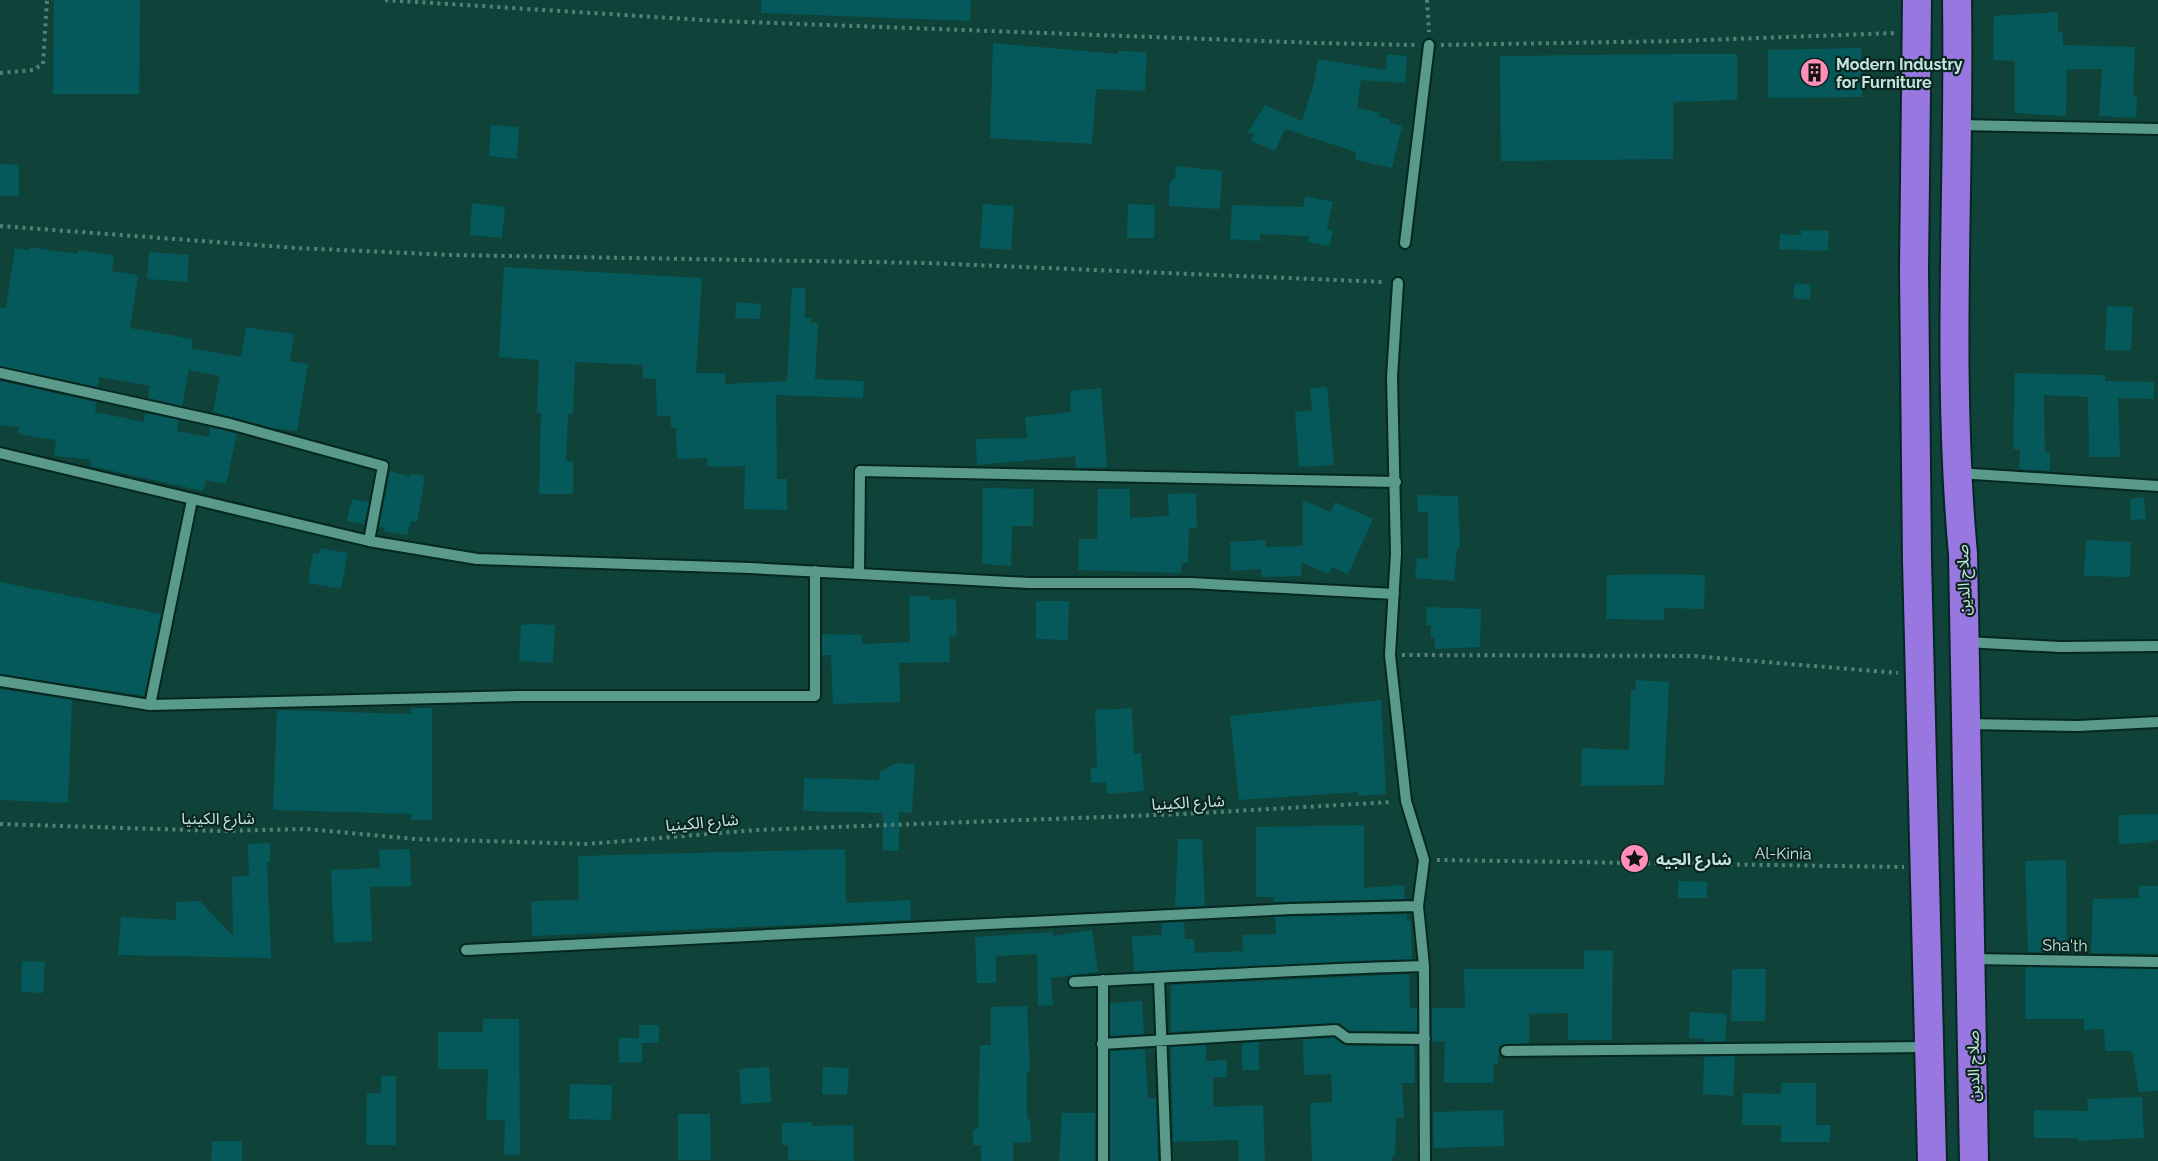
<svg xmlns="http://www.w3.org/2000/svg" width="2158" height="1161" font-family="Raleway,'Noto Sans Arabic',sans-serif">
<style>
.building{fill:#05595b}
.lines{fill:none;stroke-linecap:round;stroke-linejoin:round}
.minor-casing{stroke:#042720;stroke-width:14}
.highway-casing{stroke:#042720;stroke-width:32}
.path{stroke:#548177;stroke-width:4;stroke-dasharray:3 4.5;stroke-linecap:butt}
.minor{stroke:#5a9a8b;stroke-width:10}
.highway{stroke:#9977e1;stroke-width:28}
.labels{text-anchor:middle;stroke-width:4.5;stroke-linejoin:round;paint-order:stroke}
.poi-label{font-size:16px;font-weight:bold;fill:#c6e6dd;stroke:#0b2620;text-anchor:start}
.street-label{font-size:16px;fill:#c6e6dd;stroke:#0b2620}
</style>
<rect width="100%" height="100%" fill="#0f4339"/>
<path class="building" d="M54 0H140L139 94H53Z
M761 0H971L970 21 761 13Z
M2058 12V32H2063V45L2135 47 2133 95 2137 96 2136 118 2099 116 2102 69H2067L2066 116 2015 113V61L1993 60 1994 16Z
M993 43 1118 54V51L1147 52 1145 91 1096 89 1092 144 990 138Z
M1861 48 1862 97 1768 98V50Z
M1387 54 1407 56 1405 83 1361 80 1357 108 1380 113 1379 117 1390 119 1389 123 1402 126 1392 168 1355 160 1356 152 1285 129 1275 151 1251 141 1254 134 1248 132 1265 105 1302 121 1314 83 1318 59 1386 70Z
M1673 54H1737V100L1673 102V159L1501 161 1500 56Z
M491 125 519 127 517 159 489 156Z
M0 164 19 165V196H0Z
M1176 166 1222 171 1220 209 1169 206V184L1175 178Z
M1305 196 1333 202 1327 229 1333 231 1329 246 1308 242 1309 236 1260 234V241L1230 239 1232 205 1303 207Z
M472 203 505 207 502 238 470 235Z
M983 204 1014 206 1011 250 980 248Z
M1128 204 1155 205 1154 238H1127Z
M1801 230 1829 231 1828 251 1779 249 1780 234 1801 235Z
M30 247 77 254 78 250 114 255 112 271 138 275 130 328 193 339 191 348 241 357 246 327 294 334 290 361 308 364 297 431 272 428 213 412 220 376 189 370 182 406 148 398 150 386 99 377 98 387 0 366V307L6 308 15 248 29 250Z
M149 252 189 255 187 282 147 279Z
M504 267 702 278 696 373H725V384L787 381 792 288H805V318H811V323H818L815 379 864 381 863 398 776 395 777 479H787V510L744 509 745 466 708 467 707 458 677 459 676 428H671V416H657L656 379H643V365L575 362 573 414H568L566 461H573V494H539L541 413H537L539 360 499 357Z
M1795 283 1811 285 1810 300 1793 298Z
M737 302 761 304 760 319 735 318Z
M2107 306 2133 307 2131 351 2105 350Z
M2015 373 2105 375V381L2154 382V399L2118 398 2120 457H2089L2088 397 2044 395 2045 452H2050V471L2019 469 2020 449H2013Z
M0 381 96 402 95 412 144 422 145 413 179 420 177 431 209 437 210 427 237 434 226 484 206 480 203 491 90 466 92 460 54 456 56 440 18 434 19 427 0 425Z
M1327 387 1334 465 1299 467 1295 412 1312 410 1310 388Z
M1101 388 1107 467 1076 468 1075 456 977 465 976 439 1027 438 1025 417 1071 412 1070 391Z
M390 471 410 477 411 473 425 476 417 522 411 521 407 535 384 531 385 528 379 527Z
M983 488 1034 489 1033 526H1012L1011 566 982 564Z
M1098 489H1130V518L1169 516 1168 494 1196 493 1197 528H1189L1188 563H1182L1181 573 1078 570 1079 539H1097Z
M1417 495 1458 496 1460 548H1457L1454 581 1415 578 1417 558 1428 559V512H1418Z
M2144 497 2146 519 2131 520 2130 499Z
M352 499 369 502 364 524 347 521Z
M1303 500 1331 512 1335 502 1373 519 1348 574 1332 567 1328 574 1301 562V576L1262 577 1261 569 1231 571 1230 542 1265 540 1266 547 1303 546Z
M2086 540 2131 542 2130 577 2084 576Z
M320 548 348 553 341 589 308 583 313 553 319 554Z
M1660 574 1705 575 1704 609 1664 608V620L1606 619 1607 575Z
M0 582 161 614 144 696 0 674Z
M909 596H930V600L956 599 957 635 949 636 950 662 899 663 900 702 833 704 831 655H822V634L862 635V644L910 642Z
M1036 601H1069L1068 640 1036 639Z
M1427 607 1481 609 1480 647 1435 649V637H1431V626L1426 625Z
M531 624 555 625 553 663 519 661 521 625Z
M1636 680 1669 682 1664 785 1581 786 1582 748 1629 750 1631 690 1635 691Z
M0 689 72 700 68 803 0 800Z
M1381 700 1386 794 1358 796 1357 792 1239 800 1230 716Z
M411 708H432V820H411V814L273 810 277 710 411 714Z
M1132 708 1134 754 1141 753 1144 791 1107 794 1106 782 1091 783V768L1097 767 1095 710Z
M896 763 915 764 912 813 899 812V851H883V813L803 811 804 778 879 780 880 772Z
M2158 814V840L2144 843 2119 844V815Z
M1364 825V888L1404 885 1405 899 1274 902V897H1256V827Z
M1178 839H1202L1205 906 1175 907Z
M270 843V862H267L271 958 118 955 121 917 176 920V902L200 901 233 936 232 877 249 875 248 844Z
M410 849 411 886 370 887 372 941 334 943 331 870 380 868 379 850Z
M845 849 846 903 910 900 911 920 532 936 531 901 579 900 578 856Z
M2066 860 2067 953 2028 952 2025 861Z
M1678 881 1707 882V898H1678Z
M2139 886H2158V954L2091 953 2093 899 2139 898Z
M1407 914V921H1411L1412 959 1134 972 1132 936 1162 935 1161 923 1184 922 1185 939H1194L1195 953 1243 951 1242 935 1276 934 1275 917Z
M1092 930 1098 972 1051 978 1053 1005 1038 1006 1037 954 996 956V983H977L975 937 1053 932V936Z
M1584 950 1613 951 1612 1040H1568V1013L1529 1014V1043L1499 1046 1498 1064H1494L1493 1083H1444L1445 1041 1432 1042V1008H1465L1464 969H1584Z
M22 961 45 962 43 993 21 992Z
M2028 967 2158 969V1091L2139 1092 2132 1051H2105L2104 1029 2084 1030V1019H2025V970Z
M1732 969H1766L1765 1021H1731Z
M1409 974 1410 1008H1417V1031H1349L1336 1023 1171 1032V985Z
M1142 1001 1144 1034 1110 1036V1003Z
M1027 1006 1030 1071 1027 1072V1119H1030L1031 1142 1013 1143V1161H981V1145H973V1129H978L980 1045H991V1007Z
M1690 1012 1727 1014 1725 1041 1705 1042V1039L1689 1038Z
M483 1019H519L520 1155 504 1154 505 1120H486L488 1069H438V1032H483Z
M639 1025H659V1043H642V1062L619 1063V1038H639Z
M1334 1038 1347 1046H1414L1415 1083H1402L1404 1117 1396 1118 1395 1156H1392V1161H1312L1310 1103 1332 1102 1331 1074 1304 1075 1303 1039Z
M1259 1042V1070H1242V1043Z
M1206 1045V1061L1227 1060V1077H1213V1107L1263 1105 1265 1161H1239L1238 1140 1173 1142 1171 1047Z
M1145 1049 1148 1098H1156L1158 1161H1110V1051Z
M1735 1056 1733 1096 1703 1094 1704 1057Z
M769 1067 771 1102 741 1104 739 1069Z
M823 1067 849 1068 847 1095 822 1094Z
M381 1076H396V1145H366L367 1093H381Z
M1781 1083H1816V1125H1830V1142H1781V1125H1742L1743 1093 1781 1094Z
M570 1084 612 1085 611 1120 569 1119Z
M2142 1097 2144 1138 2077 1141V1138H2034V1110L2088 1111 2087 1099Z
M1503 1110 1504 1146 1434 1148 1433 1112Z
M1062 1113H1095V1161H1059Z
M678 1114H710L711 1160H678Z
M812 1122V1126L853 1125 854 1161 788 1160V1145H782V1123Z
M212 1141H242V1161H211Z"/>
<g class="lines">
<defs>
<path id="minor" d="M1959 125 2158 129
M1405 243 1429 45
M1398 283 1392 377 1396 553 1390 655 1406 801 1424 860 1418 906 1424 966 1425 1161
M0 373 230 424 383 466 369 541
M0 453 369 541 477 559 750 568 1029 583H1191L1394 594
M1958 473 2158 486
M859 574 860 471 1396 482
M1965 642 2060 647 2158 646
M0 681 150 705 521 696H815V571
M150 705 192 500
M1966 724 2078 726 2158 722
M466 950 1291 909 1418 906
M1971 959 2158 962
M1159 979 1166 1161
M1074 982C1190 977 1307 969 1424 966
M1102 1044 1336 1030 1347 1038 1425 1039
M1506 1051 1929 1047
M1103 1161V980"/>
<path id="highway" d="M1917 0 1914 269 1917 561 1932 1161
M1957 0C1960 184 1946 370 1963 554L1974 1161"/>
</defs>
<use href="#minor" class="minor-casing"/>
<use href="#highway" class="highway-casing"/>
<path class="path" d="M385 0 719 21 1316 43 1415 45
M1427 0 1429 32
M1441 45 1679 41 1895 33
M0 73 33 70 43 64 47 0
M0 226 296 248 452 255 926 263 1384 282
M1402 655 1694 656 1898 673
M0 824 220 831 307 829 415 839 587 844 757 830 1183 814 1392 802
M1437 860 1904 867"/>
<use href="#minor" class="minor"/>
<use href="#highway" class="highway"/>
</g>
<defs>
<symbol id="building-disc" viewBox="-11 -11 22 22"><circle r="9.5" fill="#ff8eb9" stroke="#0b2620"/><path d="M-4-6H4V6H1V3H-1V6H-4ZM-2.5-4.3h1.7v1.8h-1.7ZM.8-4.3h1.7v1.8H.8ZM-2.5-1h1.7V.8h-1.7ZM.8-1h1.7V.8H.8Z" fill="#111"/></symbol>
<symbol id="sight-disc" viewBox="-11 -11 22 22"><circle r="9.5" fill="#ff8eb9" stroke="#0b2620"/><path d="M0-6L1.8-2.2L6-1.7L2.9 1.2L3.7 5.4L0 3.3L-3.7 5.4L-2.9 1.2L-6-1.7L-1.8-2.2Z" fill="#111"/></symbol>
</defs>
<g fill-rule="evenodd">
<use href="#building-disc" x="1798" y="56" width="33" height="33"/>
<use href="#sight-disc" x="1618" y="842" width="33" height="33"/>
</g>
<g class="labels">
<g class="poi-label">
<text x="1836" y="70">Modern Industry<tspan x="1836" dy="18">for Furniture</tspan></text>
<text x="1656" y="865">شارع الجيه</text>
</g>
<g class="street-label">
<text transform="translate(1963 580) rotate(-92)" y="6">صلاح الدين</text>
<text transform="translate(1188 802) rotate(-3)" y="6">شارع الكينيا</text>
<text x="218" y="824">شارع الكينيا</text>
<text transform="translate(702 822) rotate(-5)" y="6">شارع الكينيا</text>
<text transform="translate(1783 853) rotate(1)" y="6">Al-Kinia</text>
<text transform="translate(2065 945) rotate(1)" y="6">Sha'th</text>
<text transform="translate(1973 1066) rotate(-91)" y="6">صلاح الدين</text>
</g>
</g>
</svg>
